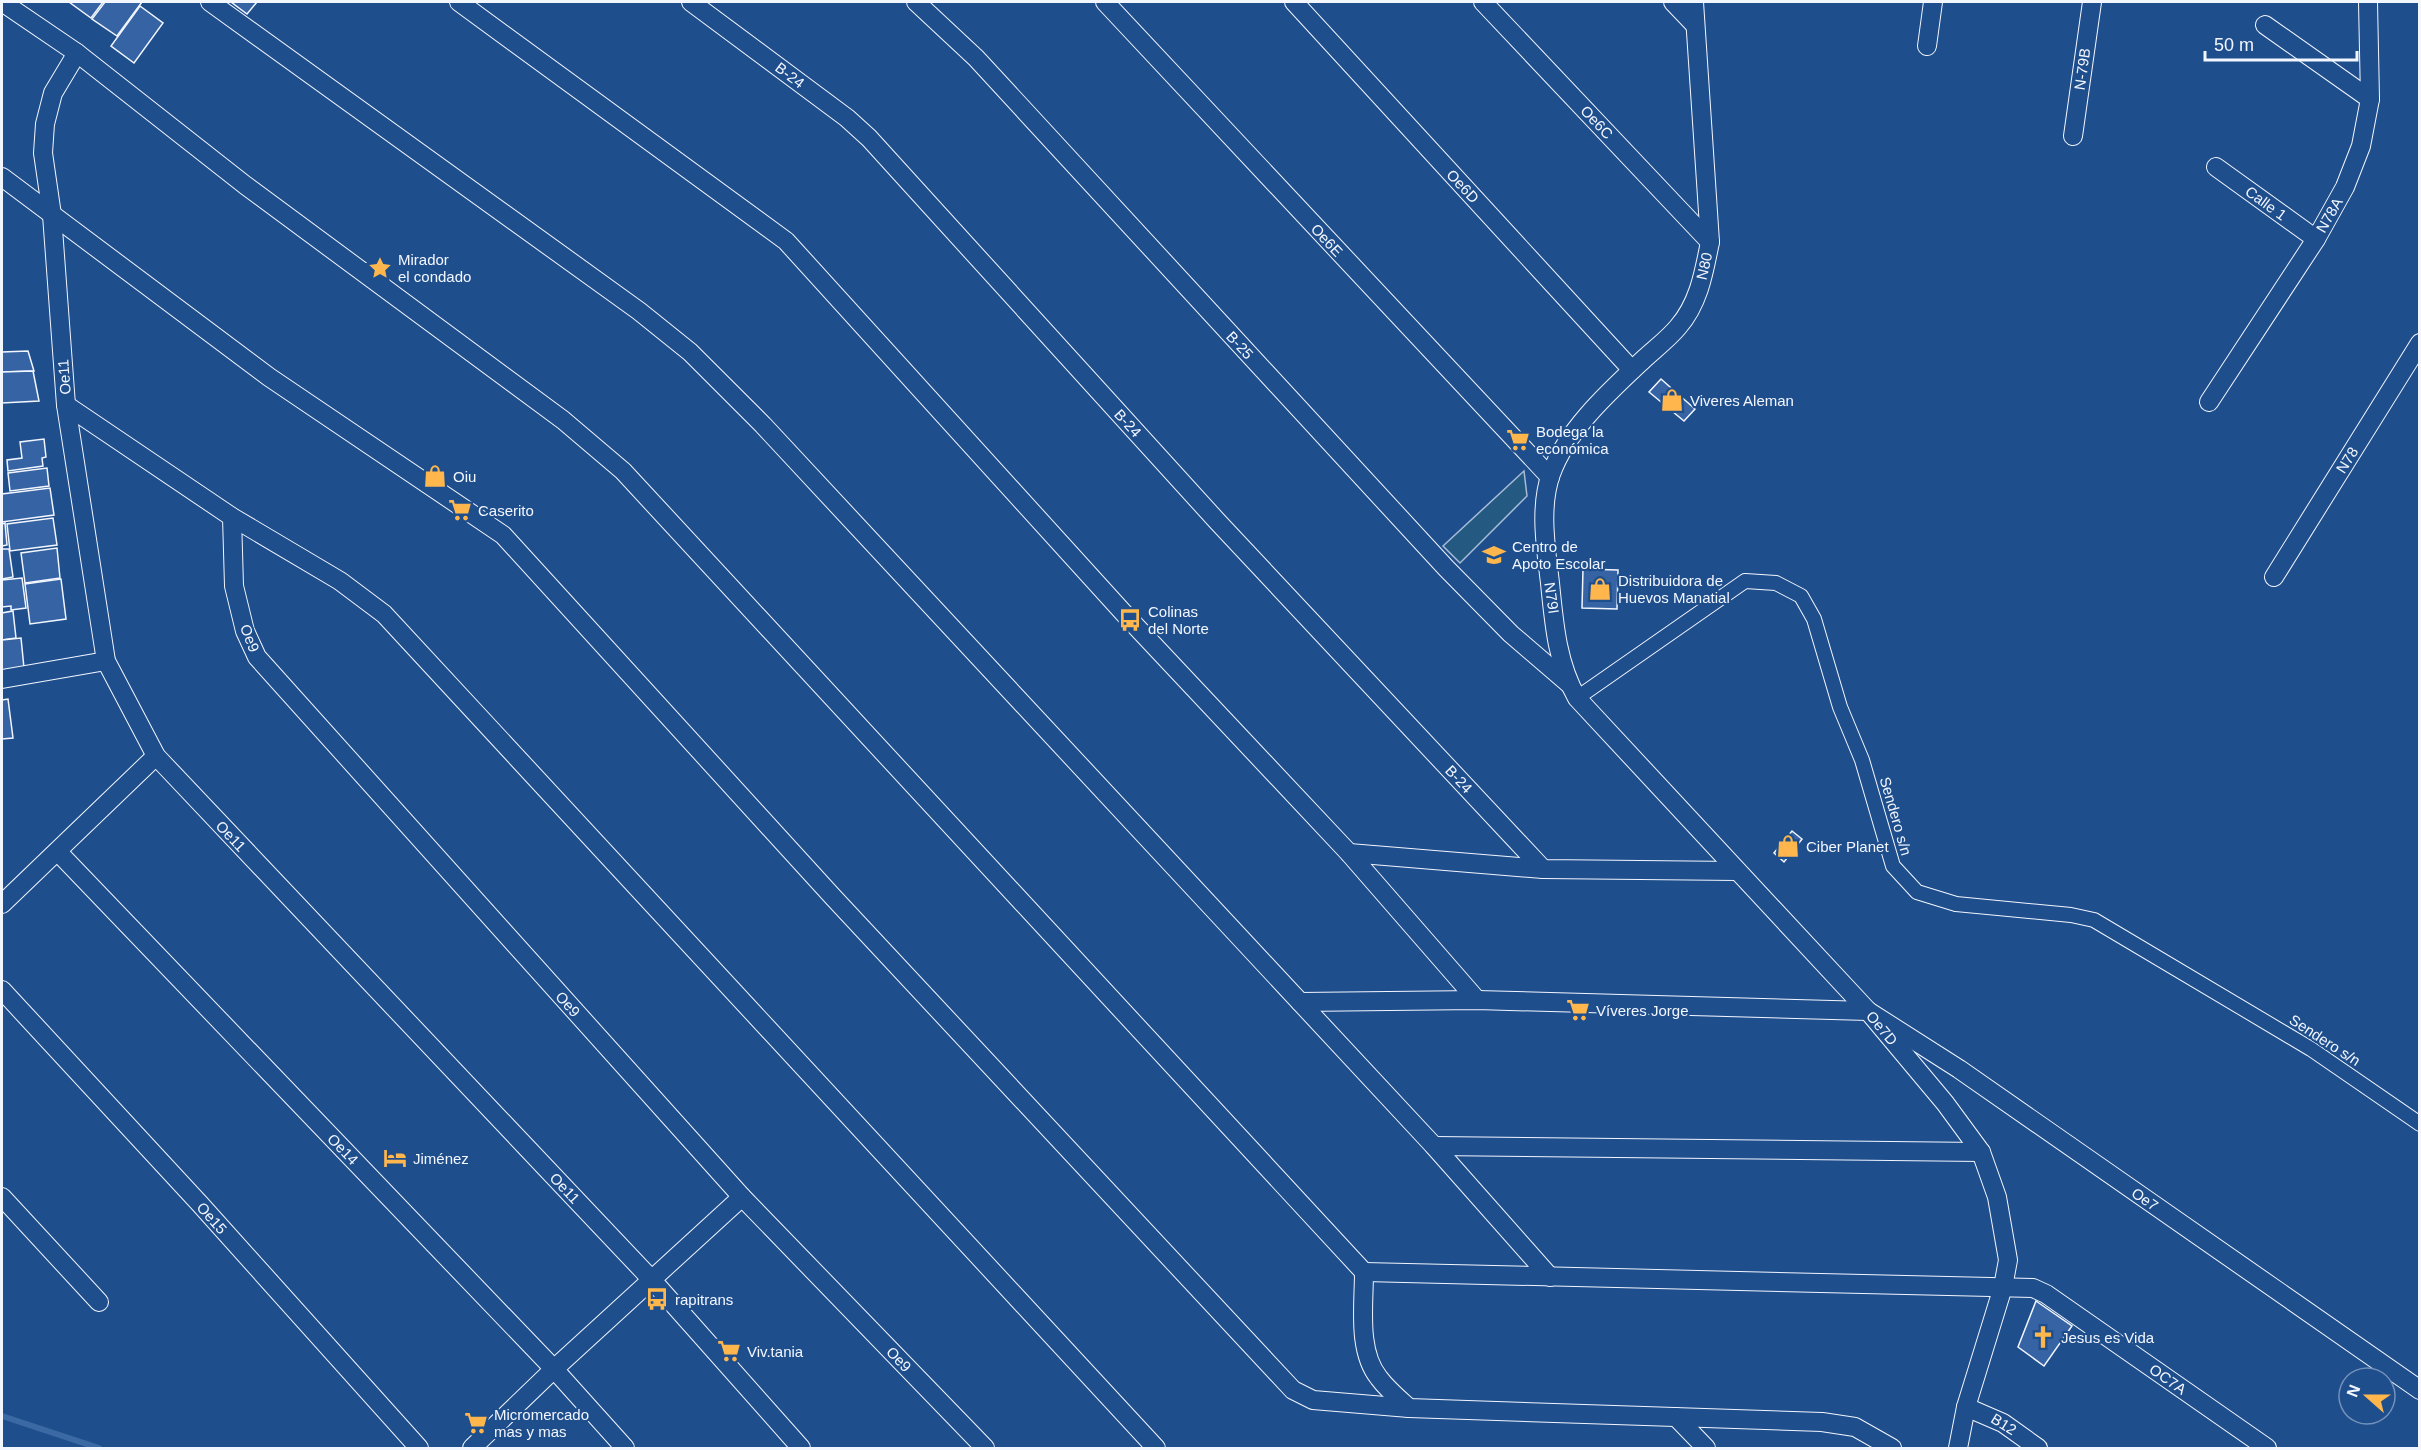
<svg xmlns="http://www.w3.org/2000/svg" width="2421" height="1450" viewBox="0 0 2421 1450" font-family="Arial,sans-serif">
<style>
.green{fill:#245a82;stroke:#a8bbd7;stroke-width:1.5}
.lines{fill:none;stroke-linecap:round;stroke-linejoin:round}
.stream{stroke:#3b69a3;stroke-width:6}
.building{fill:#3563a3;stroke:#f2f6ff;stroke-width:1.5}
.pedestrian-casing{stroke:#f2f6ff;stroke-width:16}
.minor-casing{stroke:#f2f6ff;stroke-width:20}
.pedestrian{stroke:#1f4e8c;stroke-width:14}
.minor{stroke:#1f4e8c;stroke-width:18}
.labels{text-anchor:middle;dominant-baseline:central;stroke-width:4.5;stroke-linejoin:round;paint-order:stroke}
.street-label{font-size:15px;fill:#f2f6ff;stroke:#1f4e8c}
.poi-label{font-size:15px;fill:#f2f6ff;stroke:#1f4e8c;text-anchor:start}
</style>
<rect width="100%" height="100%" fill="#1f4e8c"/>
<path class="green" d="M1524 471 1527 496 1460 563 1443 546Z"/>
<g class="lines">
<path class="stream" d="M2 1416 99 1448"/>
</g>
<g class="building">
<path d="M69 2H103L91 18Z"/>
<path d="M105 2H142L117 36 92 19Z"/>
<path d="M231 2H257L247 14Z"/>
<path d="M140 6 163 23 134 63 111 46Z"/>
<path d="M28 351 34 371 2 372V352Z"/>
<path d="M33 371 39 401 2 403V372Z"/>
<path d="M1661 379 1695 409 1684 421 1649 392Z"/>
<path d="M44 439 46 457 42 458 43 466 8 471 7 460 22 458 20 442Z"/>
<path d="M47 468 49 486 10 491 8 473Z"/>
<path d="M50 488 54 515 2 522V494Z"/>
<path d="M53 518 57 545 10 551 7 524Z"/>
<path d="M5 523 7 545 2 546V524Z"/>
<path d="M57 548 60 578 25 583 21 553Z"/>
<path d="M2 549H9L13 577 2 579Z"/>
<path d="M1583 569 1618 570 1617 609 1582 608Z"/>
<path d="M22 578 26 608 11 610V606L2 607V580Z"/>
<path d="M61 579 66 619 30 624 25 584Z"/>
<path d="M13 611 16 638 2 640V613Z"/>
<path d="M21 638 24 668 2 670V640Z"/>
<path d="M8 699 13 738 2 739V700Z"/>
<path d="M1792 831 1802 839 1784 862 1774 853Z"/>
<path d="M2036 1301 2072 1326 2044 1366 2018 1347Z"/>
</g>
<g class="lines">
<g class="pedestrian-casing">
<path id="pedestrian" d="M1577 698 1745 581 1776 583 1801 596 1814 619 1840 707 1862 760 1893 866 1917 892 1956 904 2071 915 2094 920 2311 1049 2420 1124"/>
</g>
<g class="minor-casing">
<g id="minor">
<path d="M2 2 77 53 245 185 563 420 623 471 1364 1272C1364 1305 1357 1351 1379 1378 1387 1389 1399 1399 1409 1408"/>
<path d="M210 2 639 311 690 352 763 425 1434 1146 1550 1277"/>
<path d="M459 2 786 241 1130 620 1349 853 1477 1000"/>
<path d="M691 2 847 118 869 138 1217 521 1543 869"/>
<path d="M916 2 976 58 1446 568 1511 634 1568 683"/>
<path d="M1105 2 1550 477"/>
<path d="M1294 2 1632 370"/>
<path d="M1483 2 1710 242"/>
<path d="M1673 2 1694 24"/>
<path d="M1694 2 1710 242C1704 272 1699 303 1678 327 1669 338 1656 348 1645 358 1611 390 1567 429 1551 474 1539 507 1546 549 1550 583 1554 623 1557 663 1577 698L1868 1011 1945 1103 1981 1152 1997 1197 2008 1260 2003 1287 1966 1407 1958 1448"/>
<path d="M2265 25 2370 99"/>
<path d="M1927 46 1933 2"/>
<path d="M77 53 53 93 45 124 43 153 52 215 66 405 106 661 156 756 652 1280 801 1448"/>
<path d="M2073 136 2092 2"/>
<path d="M2216 167 2316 239"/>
<path d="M2 177 269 377 503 535 833 897 1293 1390 1313 1400 1409 1408 1822 1422 1855 1427 1892 1448"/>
<path d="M2209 402 2316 239 2345 187 2361 146 2370 99 2368 2"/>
<path d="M66 405 232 517 340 581 384 614 1156 1448"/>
<path d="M232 517 234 586 245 631 257 657 742 1197 985 1448"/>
<path d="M2274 577 2420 343"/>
<path d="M2 679 106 661"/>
<path d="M58 852 554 1369 625 1448"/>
<path d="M1349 853 1543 869 1737 871"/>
<path d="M2 904 156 756"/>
<path d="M2 990 200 1204 419 1448"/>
<path d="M1300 1002 1477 1000 1868 1011 1959 1069 2420 1390"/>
<path d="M1434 1146 1981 1152"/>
<path d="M2 1197 99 1302"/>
<path d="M1364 1272 2033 1288 2046 1294 2267 1448"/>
<path d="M1966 1407 2003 1423 2038 1448"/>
<path d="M1676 1417 1706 1448"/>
<path d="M472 1448 554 1369 742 1197"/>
</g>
</g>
<use href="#pedestrian" class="pedestrian"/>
<use href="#minor" class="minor"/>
</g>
<defs>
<g id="sight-bare" transform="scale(1.8)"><path d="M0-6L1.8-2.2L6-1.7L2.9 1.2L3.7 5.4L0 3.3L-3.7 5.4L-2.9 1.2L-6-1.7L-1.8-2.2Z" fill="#ffb74d" stroke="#1f4e8c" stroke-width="2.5" paint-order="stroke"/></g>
<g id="shop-bare" transform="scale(1.8)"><path d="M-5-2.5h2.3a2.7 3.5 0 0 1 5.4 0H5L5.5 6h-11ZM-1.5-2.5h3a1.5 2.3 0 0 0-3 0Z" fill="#ffb74d" stroke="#1f4e8c" stroke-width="2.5" paint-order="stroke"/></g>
<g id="supermarket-bare" transform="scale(1.8)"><path d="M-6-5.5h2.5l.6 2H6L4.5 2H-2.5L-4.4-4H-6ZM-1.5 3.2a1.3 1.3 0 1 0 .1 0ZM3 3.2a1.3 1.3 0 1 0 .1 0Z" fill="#ffb74d" stroke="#1f4e8c" stroke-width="2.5" paint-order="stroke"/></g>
<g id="school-bare" transform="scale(1.8)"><path d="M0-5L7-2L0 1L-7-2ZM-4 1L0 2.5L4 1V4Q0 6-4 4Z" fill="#ffb74d" stroke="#1f4e8c" stroke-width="2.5" paint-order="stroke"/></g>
<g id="bus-bare" transform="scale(1.8)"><path d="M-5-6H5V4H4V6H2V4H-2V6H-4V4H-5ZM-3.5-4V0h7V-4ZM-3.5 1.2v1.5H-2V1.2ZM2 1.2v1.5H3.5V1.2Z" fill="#ffb74d" stroke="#1f4e8c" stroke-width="2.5" paint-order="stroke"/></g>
<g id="hotel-bare" transform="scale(1.8)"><path d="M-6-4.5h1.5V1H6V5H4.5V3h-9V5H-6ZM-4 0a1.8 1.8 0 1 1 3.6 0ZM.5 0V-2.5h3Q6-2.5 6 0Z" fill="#ffb74d" stroke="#1f4e8c" stroke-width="2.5" paint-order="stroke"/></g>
<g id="church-bare" transform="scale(1.8)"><path d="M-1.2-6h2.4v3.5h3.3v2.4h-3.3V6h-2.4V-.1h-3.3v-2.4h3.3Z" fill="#ffb74d" stroke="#1f4e8c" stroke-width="2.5" paint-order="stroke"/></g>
</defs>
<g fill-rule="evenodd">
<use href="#sight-bare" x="380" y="268"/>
<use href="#shop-bare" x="1672" y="400"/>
<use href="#supermarket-bare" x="1518" y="440"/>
<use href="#shop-bare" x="435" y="476"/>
<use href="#supermarket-bare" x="460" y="510"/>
<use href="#school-bare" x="1494" y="555"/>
<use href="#shop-bare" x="1600" y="589"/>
<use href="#bus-bare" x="1130" y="620"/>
<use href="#shop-bare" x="1788" y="846"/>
<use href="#supermarket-bare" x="1578" y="1010"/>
<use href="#hotel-bare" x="395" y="1158"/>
<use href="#bus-bare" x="657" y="1299"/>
<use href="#church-bare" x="2043" y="1337"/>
<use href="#supermarket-bare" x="729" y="1351"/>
<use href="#supermarket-bare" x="476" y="1423"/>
</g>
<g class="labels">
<g class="street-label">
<text transform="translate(2082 69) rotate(-82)">N-79B</text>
<text transform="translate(790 75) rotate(37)">B-24</text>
<text transform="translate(1597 122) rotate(47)">Oe6C</text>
<text transform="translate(1463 186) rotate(47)">Oe6D</text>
<text transform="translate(2266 203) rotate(36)">Calle 1</text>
<text transform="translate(2329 215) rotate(-60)">N78A</text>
<text transform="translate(1327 240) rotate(47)">Oe6E</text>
<text transform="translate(1704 266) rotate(-77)">N80</text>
<text transform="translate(1240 345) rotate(47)">B-25</text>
<text transform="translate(64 377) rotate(-94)">Oe11</text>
<text transform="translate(1128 423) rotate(48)">B-24</text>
<text transform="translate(2347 460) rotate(-58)">N78</text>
<text transform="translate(1552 598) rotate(82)">N79I</text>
<text transform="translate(250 638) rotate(69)">Oe9</text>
<text transform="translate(1459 779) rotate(47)">B-24</text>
<text transform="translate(1896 816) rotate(74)">Sendero s/n</text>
<text transform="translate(231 836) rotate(47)">Oe11</text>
<text transform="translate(568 1004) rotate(48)">Oe9</text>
<text transform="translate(1882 1028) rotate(50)">Oe7D</text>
<text transform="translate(2325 1040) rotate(33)">Sendero s/n</text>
<text transform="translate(343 1149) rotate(46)">Oe14</text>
<text transform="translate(565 1188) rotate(47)">Oe11</text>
<text transform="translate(2145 1199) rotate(35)">Oe7</text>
<text transform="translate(212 1218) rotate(48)">Oe15</text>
<text transform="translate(899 1359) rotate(46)">Oe9</text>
<text transform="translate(2168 1379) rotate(35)">OC7A</text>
<text transform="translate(2004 1424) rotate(32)">B12</text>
</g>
<g class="poi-label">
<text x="398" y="259">Mirador<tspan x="398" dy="17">el condado</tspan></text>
<text x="1690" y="400">Viveres Aleman</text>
<text x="1536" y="431">Bodega la<tspan x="1536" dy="17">económica</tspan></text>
<text x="453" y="476">Oiu</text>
<text x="478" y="510">Caserito</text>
<text x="1512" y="546">Centro de<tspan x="1512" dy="17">Apoto Escolar</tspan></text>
<text x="1618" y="580">Distribuidora de<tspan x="1618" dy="17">Huevos Manatial</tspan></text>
<text x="1148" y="611">Colinas<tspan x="1148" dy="17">del Norte</tspan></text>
<text x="1806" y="846">Ciber Planet</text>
<text x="1596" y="1010">Víveres Jorge</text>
<text x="413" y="1158">Jiménez</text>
<text x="675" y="1299">rapitrans</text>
<text x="2061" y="1337">Jesus es Vida</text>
<text x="747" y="1351">Viv.tania</text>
<text x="494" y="1414">Micromercado<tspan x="494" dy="17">mas y mas</tspan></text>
</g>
</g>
<rect width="2421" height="1450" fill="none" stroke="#f2f6ff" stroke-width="6"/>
<g transform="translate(2367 1396) rotate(291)"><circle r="28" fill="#1f4e8c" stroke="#7391ba" stroke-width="1.5"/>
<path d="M0-4.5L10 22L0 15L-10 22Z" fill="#ffb74d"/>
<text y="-9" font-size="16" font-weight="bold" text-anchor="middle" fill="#f2f6ff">N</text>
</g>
<path d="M2205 51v9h152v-9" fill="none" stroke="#f2f6ff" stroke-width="3"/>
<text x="2214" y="51" font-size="18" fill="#f2f6ff" stroke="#1f4e8c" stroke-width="4.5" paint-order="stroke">50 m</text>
</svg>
